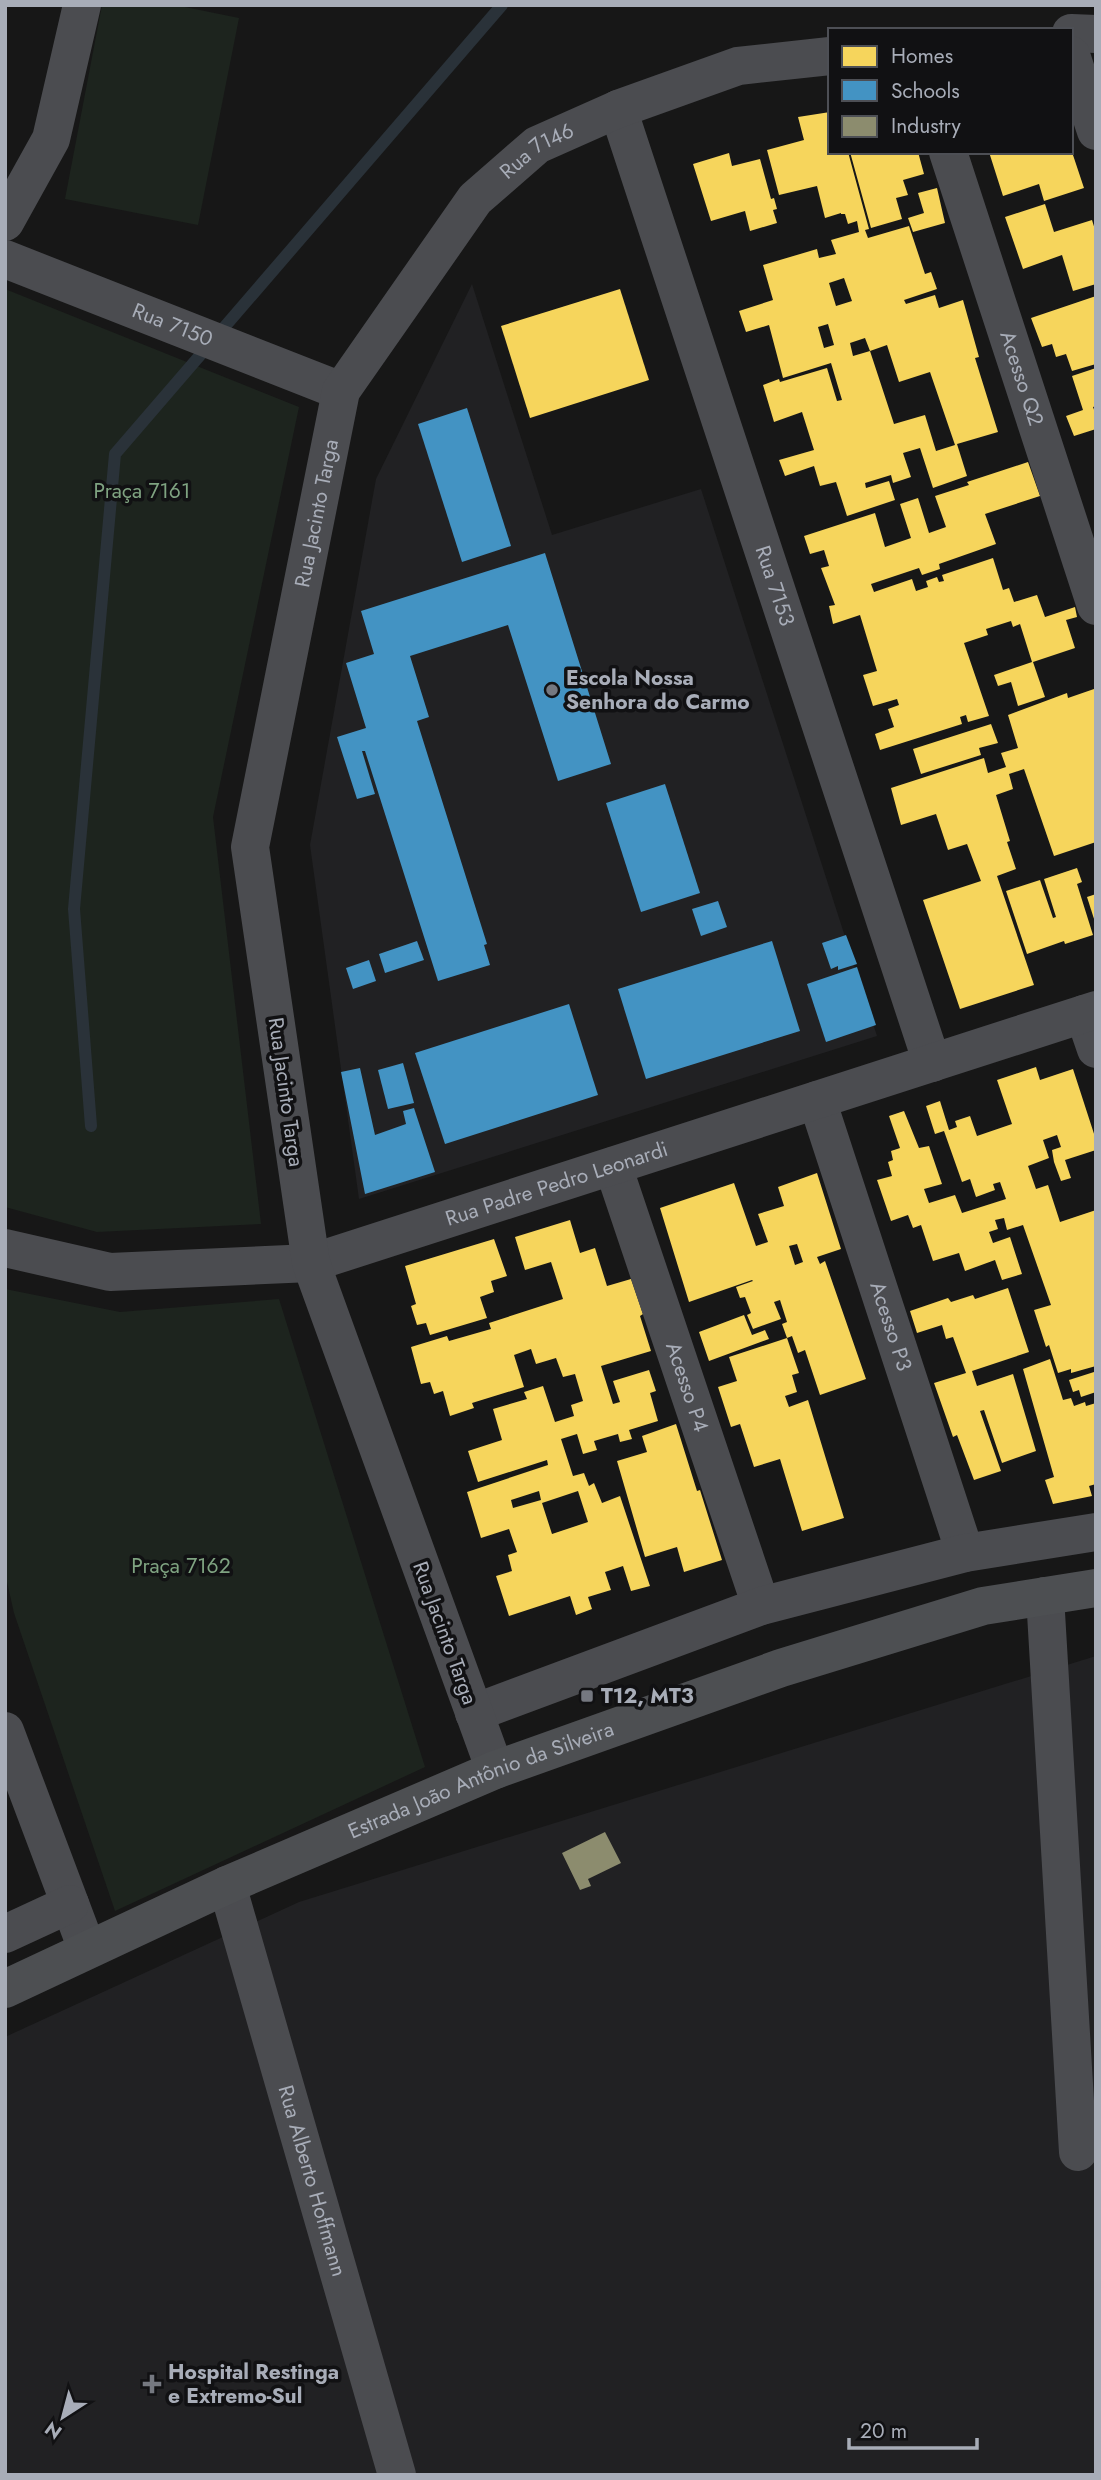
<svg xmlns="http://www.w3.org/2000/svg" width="1101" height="2480" viewBox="0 0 1101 2480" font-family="Jost,sans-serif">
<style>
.built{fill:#212123}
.green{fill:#1d241e}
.homes{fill:#f6d55c;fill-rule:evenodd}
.schools{fill:#4393c3}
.industry{fill:#8c8c6e}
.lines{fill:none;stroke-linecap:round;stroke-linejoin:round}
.stream{stroke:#2a3239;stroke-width:12}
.minor{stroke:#4b4c50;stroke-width:38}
.major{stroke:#4d4f52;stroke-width:38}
.poi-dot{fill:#757880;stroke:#111113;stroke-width:2.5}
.labels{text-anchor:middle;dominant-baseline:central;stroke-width:7;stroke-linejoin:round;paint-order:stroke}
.street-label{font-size:21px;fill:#a8adb8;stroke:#111113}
.park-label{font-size:21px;fill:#7fa381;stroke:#111113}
.poi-label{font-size:21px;font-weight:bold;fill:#a8adb8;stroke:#111113;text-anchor:start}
</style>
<rect width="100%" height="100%" fill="#171717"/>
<g class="built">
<path d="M472 284 552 535 701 489 877 1036 359 1199 310 845 376 479Z"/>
<path d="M1096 1656V2475H5V2037L299 1902Z"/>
</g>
<g class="green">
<path d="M102 5H175L239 18 198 225 65 199Z"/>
<path d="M5 289 299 407 213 817 261 1224 97 1232 5 1207Z"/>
<path d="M5 1289 120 1312 279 1299 425 1767 115 1911 14 1613 5 1573Z"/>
</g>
<g class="homes">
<path d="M830 112V152H848L869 229 865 230 868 238 909 226 925 274 931 272 937 289 904 300 906 304 935 295 939 308 963 300 979 357 975 358 998 432 957 444 967 476 933 488 920 448 903 453 911 477 893 483 891 475 865 483 866 488 889 481 895 500 847 516 836 482 820 486 814 466 785 476 779 460 814 450 802 412 774 422 763 385 779 379 780 382 827 368 837 401 842 400 831 363 783 378 769 325 746 332 739 311 773 300 763 265 817 249 819 258 836 254 831 240 859 232 857 221 848 224 845 214H841V213L825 218 817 186 779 195 767 150 804 140 798 117ZM844 278 852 301 836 306 829 283ZM828 324 834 345 824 348 818 327ZM865 338 870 351 887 345 899 382 930 372 955 445 936 451 925 415 894 424 870 351 853 356 850 343Z"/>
<path d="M850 152H918L924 174 903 180 908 195 896 198 902 219 871 228Z"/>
<path d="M989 152H1072L1084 188 1044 201 1039 184 1003 196Z"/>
<path d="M729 153 732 166 760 159 771 199 774 198 777 209 773 210 777 223 750 231 745 211 711 221 693 164Z"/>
<path d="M937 188 945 223 913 232 908 218 924 213 918 193Z"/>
<path d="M1045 204 1054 232 1092 220 1096 233V284L1073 291 1062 255 1023 269 1005 217Z"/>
<path d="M620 289 649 380 530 418 501 326Z"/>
<path d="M1096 296V364L1072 371 1066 354 1056 357 1052 344 1042 347 1031 318Z"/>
<path d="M1096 368V406L1093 407 1096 415V429L1074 436 1066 416 1083 410 1072 376Z"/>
<path d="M1028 462 1040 496 985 514 996 544 939 564 940 569 922 575 919 568 871 584 874 592 912 579 916 591 928 587 926 581 937 577 939 582 944 581 942 575 993 558 1003 590 1009 588 1014 602 1037 595 1045 617 1075 607 1077 617 1066 620 1075 648 1033 662 1045 697 1018 706 1011 682 998 686 994 675 1032 662 1020 624 1013 627 1011 621 986 629 988 635 964 643 989 716 968 722 966 715 960 717 962 724 880 750 875 734 894 727 888 709 899 705 897 699 873 706 863 675 877 671 860 615 833 624 829 606 835 605 821 568 829 566 824 550 810 554 804 536 875 513 885 547 911 538 900 504 918 498 929 533 946 527 935 496 969 485 967 482Z"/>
<path d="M1094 689 1096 842 1054 856 1024 769 1009 774 1013 789 996 795 1010 841 1007 842 1016 869 997 876 1034 985 960 1009 923 900 981 881 967 844 948 850 936 814 901 825 891 788 984 758 988 773 1006 767 1001 753 1018 748 1008 715 1067 693 1068 698Z"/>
<path d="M991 724 998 743 979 748 981 755 921 774 913 749Z"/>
<path d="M1077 868 1082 882 1077 884 1093 935 1065 944 1064 941 1027 954 1006 891 1040 880 1053 918 1056 917 1044 879Z"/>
<path d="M1096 894V922H1095L1087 897Z"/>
<path d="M1036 1067 1040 1080 1073 1069 1096 1140V1150L1065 1160 1071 1178 1061 1181 1054 1162 1052 1150 1061 1147 1057 1135 1043 1140 1049 1158 1028 1166 1036 1189 1048 1185 1060 1222 1096 1210V1366L1071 1373V1369L1058 1373 1049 1345 1046 1347 1034 1310 1051 1305 1023 1225 1007 1230 1004 1218 995 1220 998 1229 989 1232 993 1243 1010 1237 1022 1274 1002 1280 995 1260 965 1271 959 1253 933 1261 921 1225 913 1228 908 1215 891 1221 877 1180 892 1176 888 1162 893 1160 891 1151 900 1148 889 1116 904 1111 919 1148 929 1146 942 1184 924 1189 929 1203 955 1195 962 1213 1006 1199 1000 1182 993 1184 995 1190 976 1197 970 1179 962 1182 944 1131 935 1134 926 1106 940 1101 949 1130 957 1127 955 1121 970 1116 977 1136 1012 1124 997 1080Z"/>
<path d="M817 1173 841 1249 817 1257 820 1264 825 1261 866 1379 820 1395 805 1350 798 1353 792 1336 787 1338 782 1324 787 1322 780 1300 774 1302 781 1319 753 1329 747 1315 751 1313 745 1297 740 1298 736 1287 753 1281 752 1280 689 1302 660 1208 734 1183 756 1246 768 1242 758 1214 784 1206 778 1187ZM797 1244 803 1262 795 1265 789 1246Z"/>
<path d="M570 1220 580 1253 595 1248 607 1286 631 1279 643 1314 640 1316 651 1351 601 1366 613 1404 620 1402 613 1381 649 1370 656 1391 650 1393 658 1421 629 1430 632 1439 620 1442 618 1434 594 1441 597 1450 583 1454 577 1434 561 1439 573 1476 584 1473 589 1486 594 1483 602 1503 620 1496 650 1586 631 1591 623 1566 605 1572 611 1590 588 1597 592 1609 576 1615 570 1596 509 1616 496 1576 512 1571 508 1555 517 1552 509 1529 481 1538 467 1492 548 1465 547 1460 478 1482 468 1451 502 1440 493 1409 527 1399 524 1392 543 1386 555 1422 574 1416 571 1405 583 1401 575 1374 563 1377 556 1358 536 1364 531 1349 514 1355 524 1387 472 1403 474 1408 450 1416 443 1391 434 1394 430 1382 421 1384 411 1347 447 1336 449 1341 491 1329 489 1323 563 1299 551 1262 525 1270 515 1237ZM539 1491 541 1500 513 1508 511 1500ZM578 1491 588 1522 552 1534 542 1503Z"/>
<path d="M494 1239 507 1276 491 1281 494 1292 480 1297 487 1318 430 1335 426 1323 417 1325 411 1306 416 1304 405 1266Z"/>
<path d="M1008 1288 1029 1352 972 1371 977 1386 1013 1374 1036 1451 1002 1463 984 1410 980 1411 1001 1471 974 1480 957 1435 953 1437 934 1383 966 1373 953 1337 946 1339 942 1325 917 1333 910 1311 948 1298 951 1302 973 1295 975 1299Z"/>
<path d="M744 1315 752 1335 765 1330 769 1339 709 1361 699 1332Z"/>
<path d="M787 1338 799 1373 792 1375 797 1392 785 1396 789 1407 808 1400 844 1518 802 1531 780 1459 754 1467 740 1424 731 1427 718 1387 737 1381 729 1357Z"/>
<path d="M1050 1359 1063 1400 1071 1398 1074 1406 1085 1402 1086 1406 1096 1403V1484L1089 1486 1092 1496 1053 1504 1045 1480 1054 1477 1023 1369Z"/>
<path d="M1094 1372 1096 1392 1081 1397 1079 1390 1073 1392 1069 1380Z"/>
<path d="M676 1424 697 1491 700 1490 722 1560 684 1572 677 1547 645 1557 617 1461 647 1452 642 1436Z"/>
</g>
<g class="schools">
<path d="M467 408 511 546 462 562 418 424Z"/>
<path d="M545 553 611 764 558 781 508 625 410 656 429 717 417 721 487 944 484 945 490 965 438 981 365 751H362L375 794 357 799 337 737 366 728 346 663 374 654 361 611Z"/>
<path d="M665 784 700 893 641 912 606 803Z"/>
<path d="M718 901 727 927 701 936 692 909Z"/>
<path d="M846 935 857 964 838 970V966L831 969 822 943Z"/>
<path d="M417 941 424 960 385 973 379 954Z"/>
<path d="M772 941 800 1031 646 1079 618 989Z"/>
<path d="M369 960 376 981 353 989 346 968Z"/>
<path d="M857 967 876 1025 826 1042 807 984Z"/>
<path d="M569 1004 598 1095 445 1144 415 1053Z"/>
<path d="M403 1063 414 1103 388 1109 378 1070Z"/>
<path d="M360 1068 375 1135 406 1124 403 1111 414 1108 435 1172 365 1194 341 1072Z"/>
</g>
<path class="industry" d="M605 1832 621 1863 588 1879 591 1886 580 1890 562 1853Z"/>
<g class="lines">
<path class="stream" d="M91 1126 74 909 115 454 502 5"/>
<g class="minor">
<path d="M1071 33 1096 34"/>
<path d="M1071 55 1096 131"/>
<path id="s1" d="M618 109 932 1063"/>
<path id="s2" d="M948 152 1096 606"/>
<path d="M5 222 51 139 82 5"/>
<path id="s3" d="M5 259 341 391"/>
<path d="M1084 1014 1096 1049"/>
<path id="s4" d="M817 1100 965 1553"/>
<path id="s5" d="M613 1166 761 1606"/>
<path id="s6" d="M5 1248 110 1272 311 1263 1096 1010"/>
<path d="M1045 1596 1078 2152"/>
<path d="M474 1713 761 1606 965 1553 1096 1532"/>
<path d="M5 1731 87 1949"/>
<path id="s7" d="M495 1770 311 1263 250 847 341 391 475 199 537 145 618 109 738 66 830 56"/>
<path id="s8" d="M227 1885 397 2475"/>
<path d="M5 1934 70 1904"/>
</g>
<path class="major" id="s9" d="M5 1989 227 1885 495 1770 781 1668 983 1606 1096 1588"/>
</g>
<g class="poi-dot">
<circle cx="552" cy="690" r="7"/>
<rect x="580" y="1689" width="14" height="14" rx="3.5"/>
<path d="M148.5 2373.5h7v7h7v7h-7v7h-7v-7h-7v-7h7z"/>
</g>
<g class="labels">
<g class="street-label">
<text stroke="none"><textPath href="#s7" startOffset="1738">Rua 7146</textPath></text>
<text stroke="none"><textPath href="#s3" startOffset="180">Rua 7150</textPath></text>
<text stroke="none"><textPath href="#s2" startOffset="238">Acesso Q2</textPath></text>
<text stroke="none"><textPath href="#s7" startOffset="1300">Rua Jacinto Targa</textPath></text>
<text stroke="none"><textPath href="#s1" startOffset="502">Rua 7153</textPath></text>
<text transform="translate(286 1092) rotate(82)">Rua Jacinto Targa</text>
<text stroke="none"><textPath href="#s6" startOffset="567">Rua Padre Pedro Leonardi</textPath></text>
<text stroke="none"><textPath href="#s4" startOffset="238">Acesso P3</textPath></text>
<text stroke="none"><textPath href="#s5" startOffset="233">Acesso P4</textPath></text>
<text transform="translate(445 1633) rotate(70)">Rua Jacinto Targa</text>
<text stroke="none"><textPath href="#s9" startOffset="520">Estrada João Antônio da Silveira</textPath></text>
<text stroke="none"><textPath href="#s8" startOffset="308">Rua Alberto Hoffmann</textPath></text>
</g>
<g class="park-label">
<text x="142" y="491">Praça 7161</text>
<text x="181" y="1566">Praça 7162</text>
</g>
<g class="poi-label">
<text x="566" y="678">Escola Nossa<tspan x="566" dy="24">Senhora do Carmo</tspan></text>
<text x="601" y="1696">T12, MT3</text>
<text x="168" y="2372">Hospital Restinga<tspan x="168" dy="24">e Extremo-Sul</tspan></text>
</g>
</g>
<rect width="1101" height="2480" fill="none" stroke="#a8adb8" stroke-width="14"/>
<rect x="828" y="28" width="245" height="126" fill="#111113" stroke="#4d4f55" stroke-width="2"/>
<rect x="842" y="46" width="35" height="21" fill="#f6d55c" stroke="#4d4f55" stroke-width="2"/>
<text x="891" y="63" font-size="21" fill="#a8adb8">Homes</text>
<rect x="842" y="80" width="35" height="21" fill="#4393c3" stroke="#4d4f55" stroke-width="2"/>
<text x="891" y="98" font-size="21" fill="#a8adb8">Schools</text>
<rect x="842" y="116" width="35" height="21" fill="#8c8c6e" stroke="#4d4f55" stroke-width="2"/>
<text x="891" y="133" font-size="21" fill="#a8adb8">Industry</text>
<g transform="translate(63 2417) rotate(216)" stroke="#111113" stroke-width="5" paint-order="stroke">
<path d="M0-5L12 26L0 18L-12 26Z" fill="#a8adb8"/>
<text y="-10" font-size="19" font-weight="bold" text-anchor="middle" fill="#a8adb8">N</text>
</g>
<path d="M849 2438v10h128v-10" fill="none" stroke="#a8adb8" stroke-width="3.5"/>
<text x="860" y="2438" font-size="21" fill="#a8adb8" stroke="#111113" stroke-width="5" paint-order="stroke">20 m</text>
</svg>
